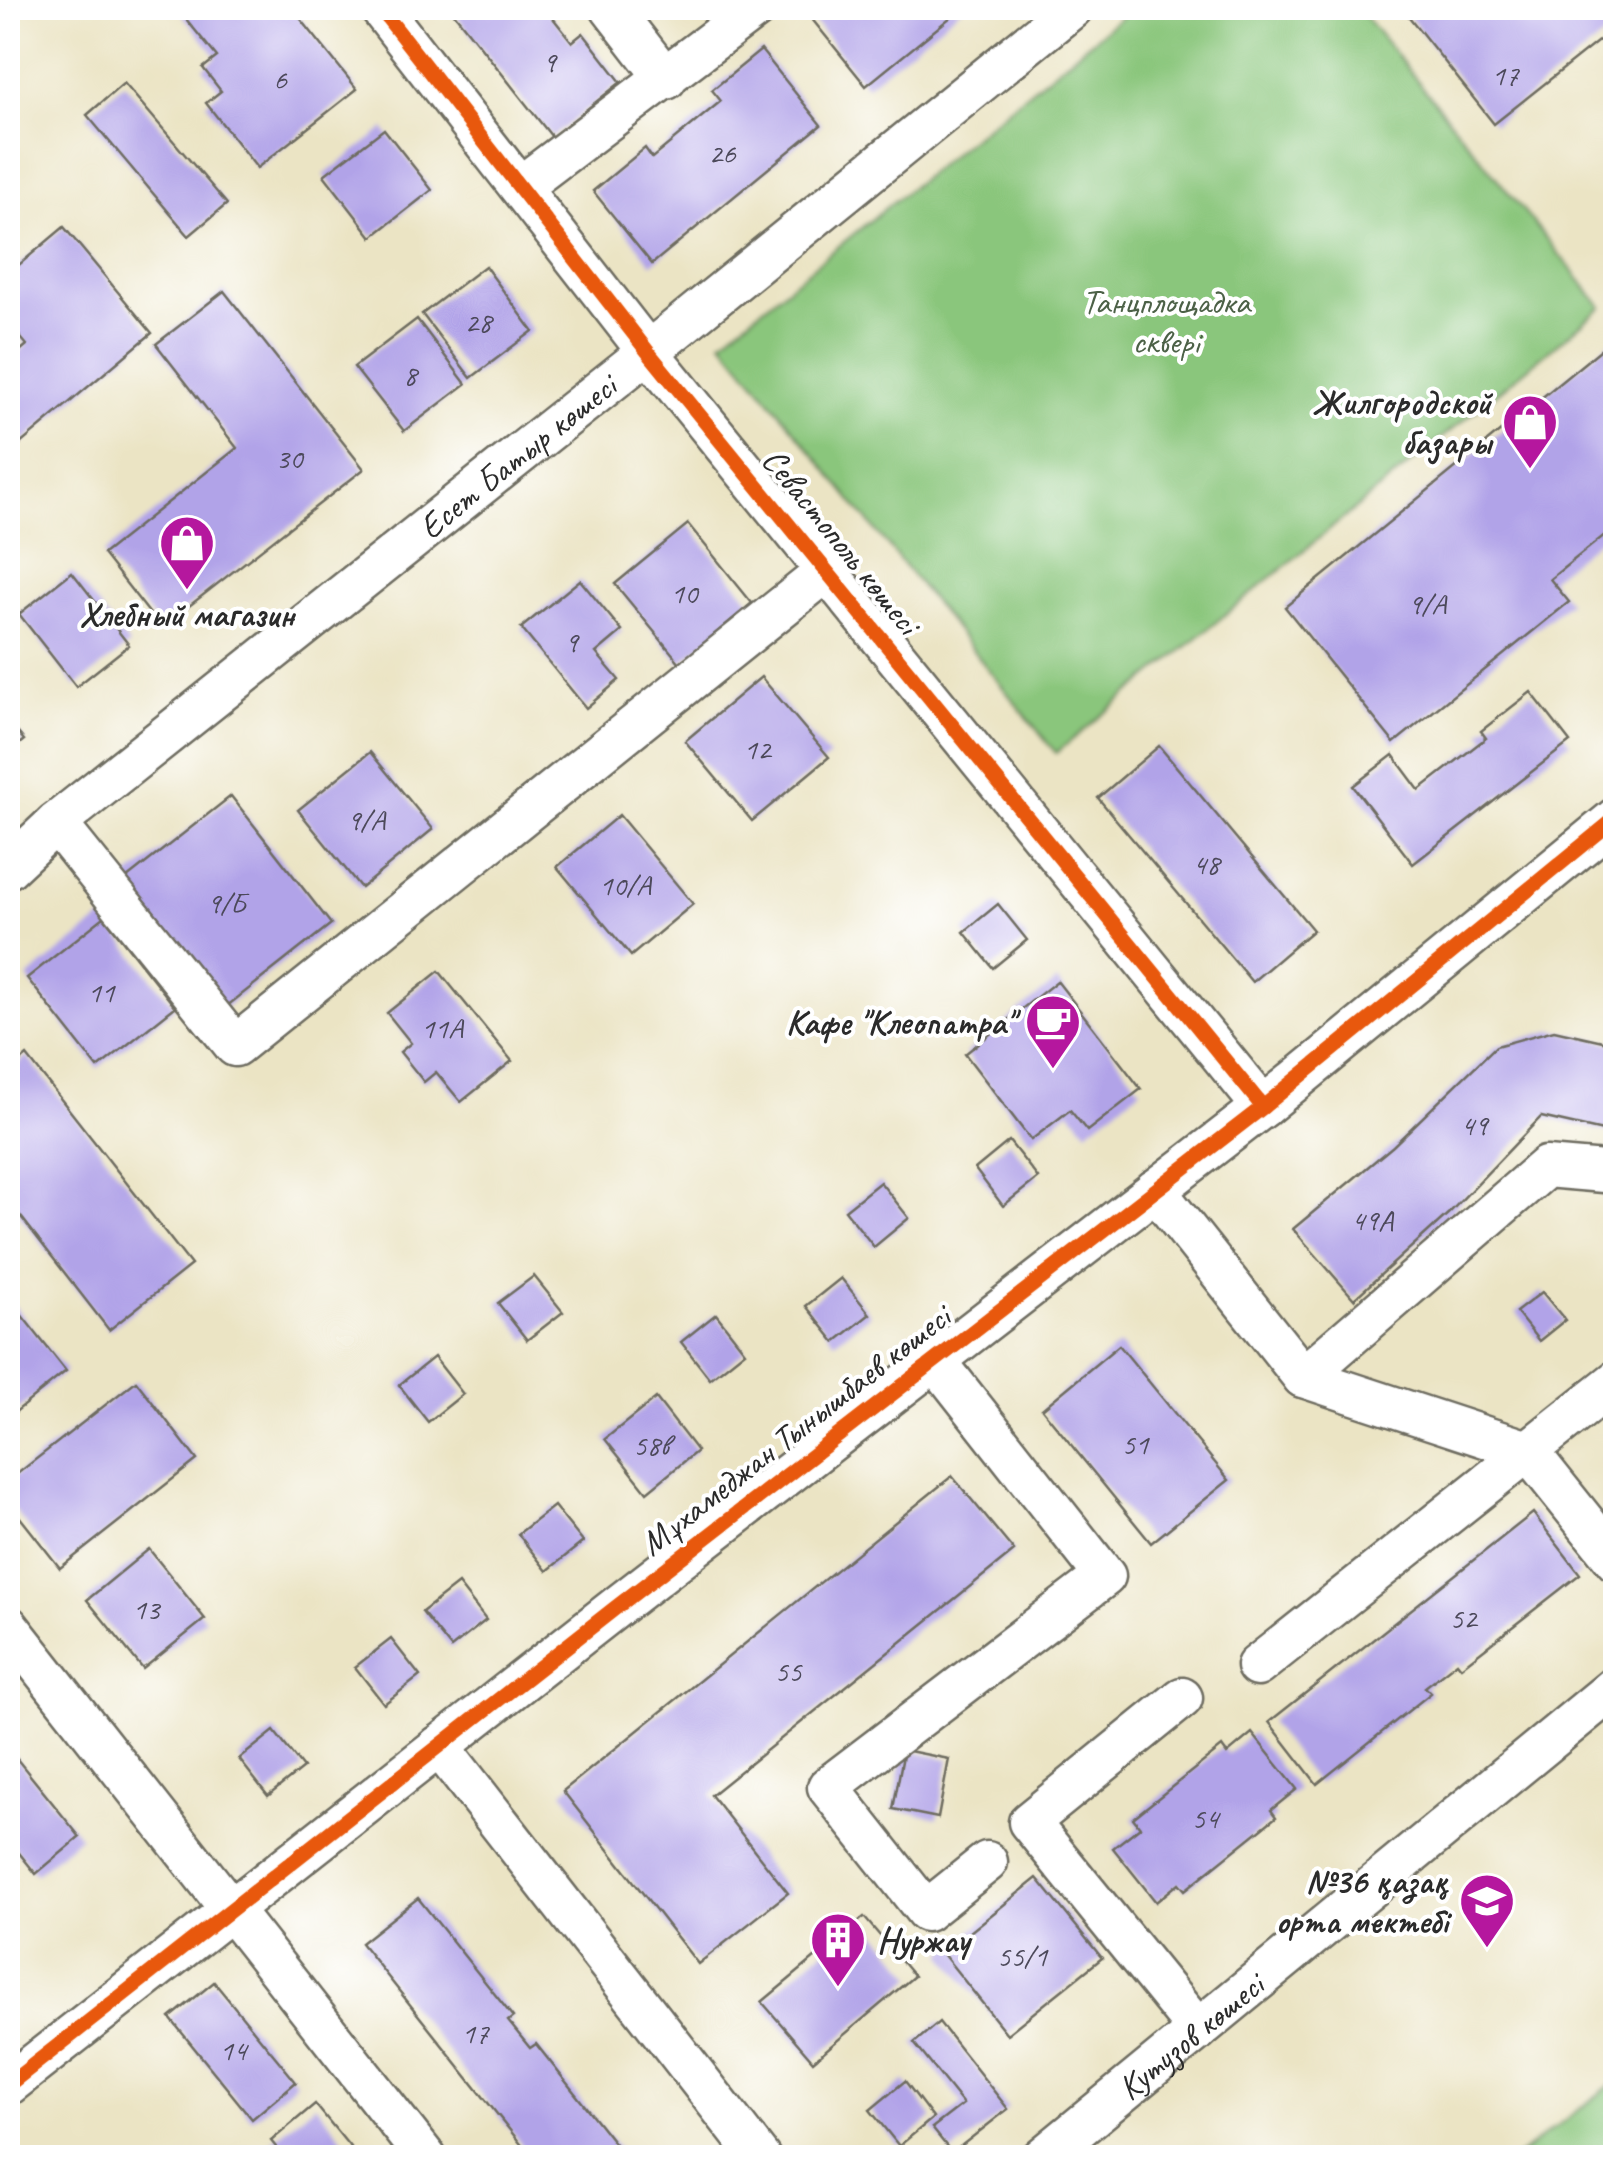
<svg xmlns="http://www.w3.org/2000/svg" width="1623" height="2165" viewBox="0 0 1623 2165" font-family="Caveat,sans-serif">
<style>
.green{fill:#8ac67b;stroke:#5a7853;stroke-width:2.5}
.building{fill:#b1a3e8}
.lines{fill:none;stroke-linecap:round;stroke-linejoin:round}
.minor-casing{stroke:#6e6c61;stroke-width:45}
.minor{stroke:#fff;stroke-width:40}
.cycleway-casing{stroke:#fff;stroke-width:21}
.cycleway{stroke:#e8590c;stroke-width:15}
.labels{text-anchor:middle;dominant-baseline:central;stroke-width:8;stroke-linejoin:round;paint-order:stroke}
.number-label{font-size:30px;fill:#4c495a}
.park-label{font-size:35px;fill:#4c6147;stroke:#fff}
.poi-label{font-size:35px;font-weight:bold;fill:#2b2b2b;stroke:#fff;text-anchor:end}
.street-label{font-size:35px;fill:#2b2b2b;stroke:#fff}
</style>
<rect width="100%" height="100%" fill="#fff"/>
<filter id="ink" filterUnits="userSpaceOnUse"><feTurbulence type="fractalNoise" baseFrequency=".01" numOctaves="2"/><feDisplacementMap in="SourceGraphic" scale="20" xChannelSelector="R" yChannelSelector="G"/><feConvolveMatrix kernelMatrix="1 2 1 2 8 2 1 2 1" color-interpolation-filters="sRGB"/></filter>
<filter id="wash" filterUnits="userSpaceOnUse"><feTurbulence type="fractalNoise" baseFrequency=".0048" numOctaves="4" result="noise"/><feDisplacementMap in="SourceGraphic" scale="40" xChannelSelector="R" yChannelSelector="G"/><feGaussianBlur stdDeviation="2.25" result="paint"/><feColorMatrix in="noise" values="0 0 0 0 0 0 0 0 0 0 0 0 0 0 0 0 0 1.4 0 .05"/><feComposite in="paint" operator="in"/></filter>
<g filter="url(#wash)">
<rect width="100%" height="100%" fill="#ebe4c4"/>
<g class="green">
<path d="M1132 8H1358L1602 307 1056 753 722 341Z"/>
<path d="M1615 2082V2157H1516Z"/>
</g>
<g id="blocks">
<g class="building">
<path d="M177 8H292L357 89 257 168 206 103 221 91 203 68 217 57Z"/>
<path d="M450 8H545L572 42 583 33 621 82 552 137Z"/>
<path d="M814 8H962L866 86 807 13Z"/>
<path d="M1402 8H1616V27L1494 124Z"/>
<path d="M761 50 821 125 652 264 593 191 645 148 652 158 721 101 712 90Z"/>
<path d="M124 83 227 204 189 236 87 115Z"/>
<path d="M384 129 432 190 372 237 324 175Z"/>
<path d="M64 227 152 333 19 445 8 430V361L27 345 11 326 8 329V274Z"/>
<path d="M485 266 533 331 471 378 422 314Z"/>
<path d="M224 291 364 469 161 628 103 554 237 448 156 344Z"/>
<path d="M417 319 466 384 404 431 354 367Z"/>
<path d="M1616 337V526L1550 579 1569 602 1394 743 1285 607Z"/>
<path d="M688 524 752 603 680 663 615 584Z"/>
<path d="M72 572 129 645 76 687 19 614Z"/>
<path d="M580 580 622 631 596 653 619 680 586 708 521 628Z"/>
<path d="M761 677 829 757 752 821 685 741Z"/>
<path d="M1531 692 1570 742 1413 864 1353 786 1393 755 1419 790 1486 738 1481 731Z"/>
<path d="M8 721 24 740 8 753Z"/>
<path d="M1159 746 1313 930 1252 982 1098 798Z"/>
<path d="M370 752 433 829 361 888 298 810Z"/>
<path d="M231 796 331 924 222 1010 122 882Z"/>
<path d="M619 815 693 904 631 956 557 867Z"/>
<path d="M998 904 1027 940 993 968 964 932Z"/>
<path d="M104 917 175 1007 98 1068 27 978Z"/>
<path d="M439 971 512 1061 461 1102 436 1072 424 1082 400 1052 411 1043 387 1013Z"/>
<path d="M1057 981 1141 1089 1087 1131 1070 1110 1031 1140 965 1054Z"/>
<path d="M1554 1030 1616 1044V1134L1541 1117 1450 1212 1354 1299 1293 1229 1393 1146 1496 1046Z"/>
<path d="M27 1056 191 1265 109 1330 8 1200V1072Z"/>
<path d="M1009 1141 1038 1178 1003 1206 975 1169Z"/>
<path d="M880 1182 909 1218 874 1247 845 1210Z"/>
<path d="M534 1276 563 1312 527 1340 498 1303Z"/>
<path d="M841 1278 870 1314 835 1342 806 1306Z"/>
<path d="M1542 1292 1565 1320 1539 1341 1516 1312Z"/>
<path d="M8 1298 66 1371 8 1418Z"/>
<path d="M716 1314 745 1351 710 1379 681 1342Z"/>
<path d="M1119 1345 1229 1480 1151 1543 1042 1409Z"/>
<path d="M434 1357 463 1394 428 1422 399 1385Z"/>
<path d="M136 1381 197 1460 60 1568 8 1502V1481Z"/>
<path d="M656 1398 697 1451 647 1492 605 1439Z"/>
<path d="M1616 1448V1476L1602 1459Z"/>
<path d="M952 1476 1014 1551 711 1795 788 1893 698 1964 563 1791Z"/>
<path d="M554 1506 583 1542 547 1571 518 1534Z"/>
<path d="M1533 1513 1580 1574 1461 1667 1457 1662 1425 1687 1431 1693 1317 1784 1269 1722Z"/>
<path d="M149 1549 205 1619 143 1669 87 1600Z"/>
<path d="M458 1584 486 1620 451 1648 422 1612Z"/>
<path d="M391 1639 420 1676 384 1704 355 1667Z"/>
<path d="M274 1731 303 1768 268 1796 239 1759Z"/>
<path d="M1252 1733 1297 1789 1271 1810 1276 1817 1185 1890 1179 1883 1156 1902 1113 1848 1140 1827 1133 1818 1222 1747 1227 1754Z"/>
<path d="M8 1748 80 1837 36 1874 8 1839Z"/>
<path d="M904 1750 949 1759 938 1818 893 1809Z"/>
<path d="M1037 1878 1102 1958 1007 2034 943 1954Z"/>
<path d="M418 1898 513 2017 508 2021 530 2048 536 2044 623 2154 619 2158H532L361 1943Z"/>
<path d="M864 1917 914 1976 813 2061 762 2002Z"/>
<path d="M214 1982 296 2082 252 2119 170 2018Z"/>
<path d="M939 2022 1008 2109 952 2153 932 2128 963 2104 914 2043Z"/>
<path d="M905 2081 933 2118 899 2146 870 2110Z"/>
<path d="M315 2104 359 2158H285L271 2141Z"/>
</g>
</g>
</g>
<g filter="url(#ink)">
<use href="#blocks" fill-opacity="0" stroke="#6e6c61" stroke-width="2.5"/>
<g class="lines">
<g class="minor-casing">
<g id="minor">
<path d="M380 8 648 352 1263 1107"/>
<path d="M611 8 666 79"/>
<path d="M520 187 756 8"/>
<path d="M56 823 235 1046 827 571"/>
<path id="s1" d="M8 868 56 823 648 352 1072 8"/>
<path d="M1155 1190 1303 1377 1546 1167 1616 1173"/>
<path d="M935 1360 1105 1576 828 1787 926 1911 987 1862"/>
<path d="M1303 1377 1528 1451 1616 1561"/>
<path d="M8 1626 426 2158"/>
<path d="M1257 1666 1616 1381"/>
<path d="M1182 1698 1029 1822 1198 2030"/>
<path d="M439 1746 760 2158"/>
<path d="M8 2085 614 1609 1263 1107 1616 818"/>
<path id="s2" d="M1042 2158 1616 1686"/>
</g>
</g>
<use href="#minor" class="minor"/>
<g class="cycleway-casing">
<g id="cycleway">
<path d="M380 8 648 352 1263 1107"/>
<path d="M8 2085 614 1609 1263 1107 1616 818"/>
</g>
</g>
<use href="#cycleway" class="cycleway"/>
</g>
</g>
<defs>
<g id="shop-pin" transform="scale(2.875)"><path d="M0 17L-7.5 6A9.5 9.5 0 1 1 7.5 6Z" fill="#b5179e" stroke="#fff"/><path d="M-5-2.5h2.3a2.7 3.5 0 0 1 5.4 0H5L5.5 6h-11ZM-1.5-2.5h3a1.5 2.3 0 0 0-3 0Z" fill="#fff"/></g>
<g id="cafe-pin" transform="scale(2.875)"><path d="M0 17L-7.5 6A9.5 9.5 0 1 1 7.5 6Z" fill="#b5179e" stroke="#fff"/><path d="M-5.5-4.5H6V0H3Q3 3.5 0 3.5H-2.5Q-5.5 3.5-5.5 0ZM3-3.2v2h1.7v-2ZM-6 4.5H4V6H-6Z" fill="#fff"/></g>
<g id="school-pin" transform="scale(2.875)"><path d="M0 17L-7.5 6A9.5 9.5 0 1 1 7.5 6Z" fill="#b5179e" stroke="#fff"/><path d="M0-5L7-2L0 1L-7-2ZM-4 1L0 2.5L4 1V4Q0 6-4 4Z" fill="#fff"/></g>
<g id="building-pin" transform="scale(2.875)"><path d="M0 17L-7.5 6A9.5 9.5 0 1 1 7.5 6Z" fill="#b5179e" stroke="#fff"/><path d="M-4-6H4V6H1V3H-1V6H-4ZM-2.5-4.3h1.7v1.8h-1.7ZM.8-4.3h1.7v1.8H.8ZM-2.5-1h1.7V.8h-1.7ZM.8-1h1.7V.8H.8Z" fill="#fff"/></g>
</defs>
<g fill-rule="evenodd">
<use href="#shop-pin" x="1530" y="422"/>
<use href="#shop-pin" x="187" y="543"/>
<use href="#cafe-pin" x="1053" y="1022"/>
<use href="#school-pin" x="1487" y="1901"/>
<use href="#building-pin" x="838" y="1940"/>
</g>
<g class="labels">
<g class="number-label">
<text x="549" y="62">9</text>
<text x="1505" y="75">17</text>
<text x="280" y="79">6</text>
<text x="722" y="153">26</text>
<text x="478" y="322">28</text>
<text x="410" y="375">8</text>
<text x="289" y="458">30</text>
<text x="684" y="593">10</text>
<text x="1427" y="604">9/А</text>
<text x="571" y="642">9</text>
<text x="757" y="749">12</text>
<text x="366" y="820">9/А</text>
<text x="1206" y="864">48</text>
<text x="625" y="885">10/А</text>
<text x="226" y="903">9/Б</text>
<text x="101" y="992">11</text>
<text x="442" y="1028">11А</text>
<text x="1474" y="1125">49</text>
<text x="1372" y="1220">49A</text>
<text x="1135" y="1444">51</text>
<text x="651" y="1445">58в</text>
<text x="146" y="1609">13</text>
<text x="1463" y="1618">52</text>
<text x="788" y="1671">55</text>
<text x="1205" y="1818">54</text>
<text x="1022" y="1956">55/1</text>
<text x="475" y="2033">17</text>
<text x="233" y="2050">14</text>
</g>
<g class="park-label">
<text x="1166" y="301">Танцплощадка<tspan x="1166" dy="40">сквері</tspan></text>
</g>
<g class="poi-label">
<text x="1491" y="402">Жилгородской<tspan x="1491" dy="40">базары</tspan></text>
<text x="187" y="614" text-anchor="middle">Хлебный магазин</text>
<text x="1014" y="1022">Кафе "Клеопатра"</text>
<text x="1448" y="1881">№36 қазақ<tspan x="1448" dy="40">орта мектебі</tspan></text>
<text x="877" y="1940" text-anchor="start">Нуржау</text>
</g>
<g class="street-label">
<text stroke="none"><textPath href="#s1" startOffset="655">Есет Батыр көшесі</textPath></text>
<text transform="translate(841 541) rotate(51)">Севастополь көшесі</text>
<text transform="translate(795 1430) rotate(-38)">Мұхамеджан Тынышбаев көшесі</text>
<text stroke="none"><textPath href="#s2" startOffset="192">Кутузов көшесі</textPath></text>
</g>
</g>
<rect width="1623" height="2165" fill="none" stroke="#fff" stroke-width="40"/>
</svg>
